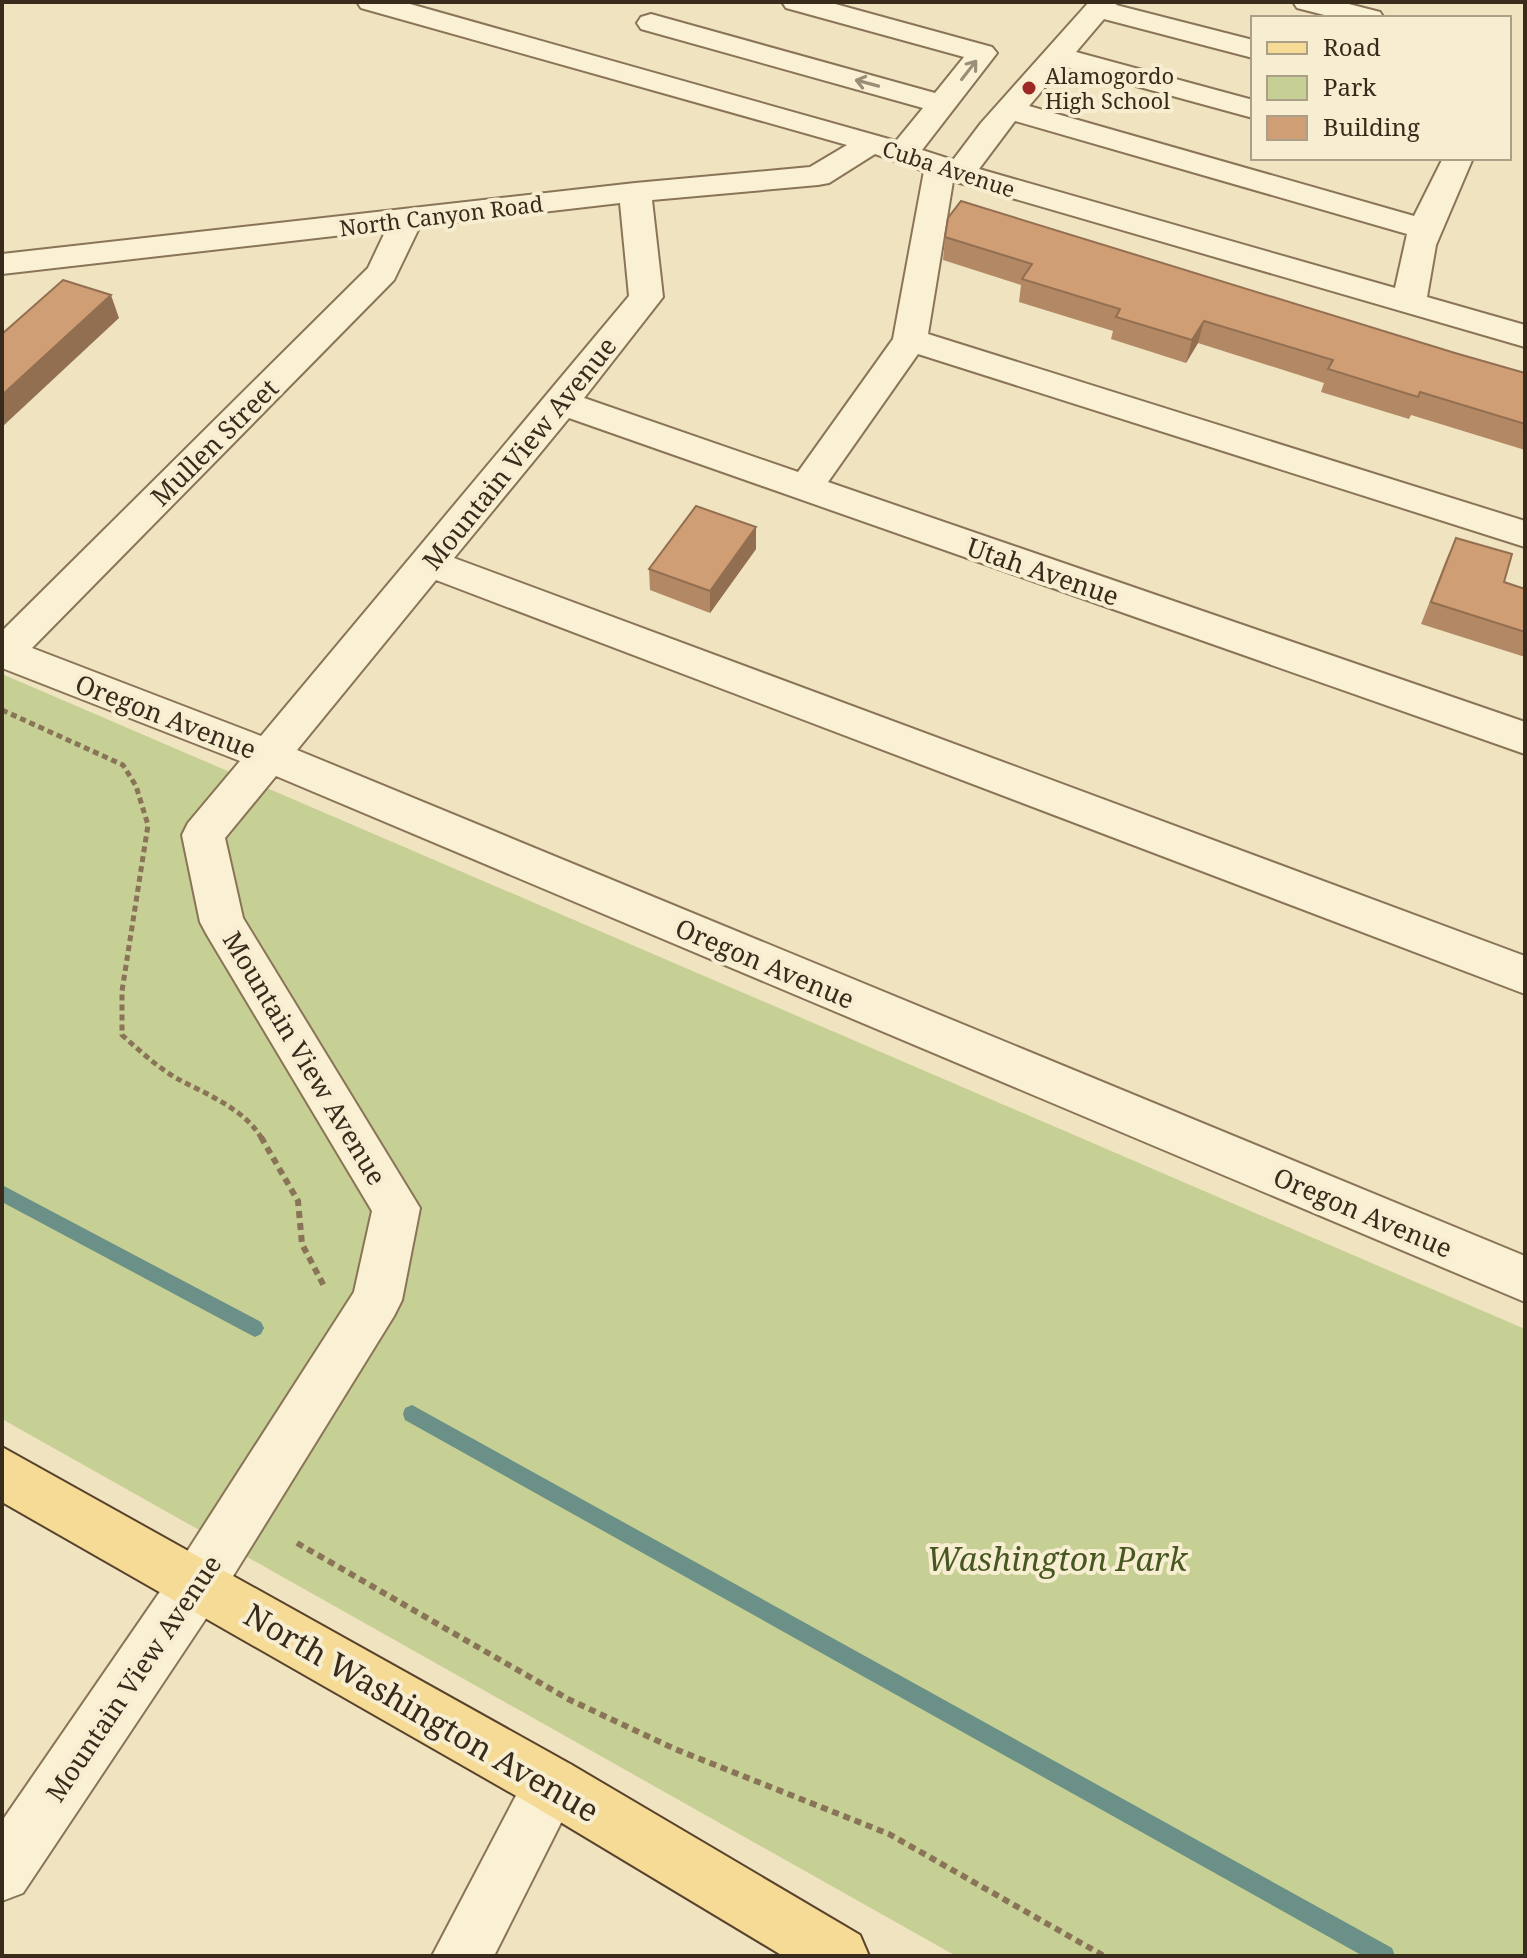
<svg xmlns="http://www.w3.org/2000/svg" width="1527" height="1958" viewBox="0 0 1527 1958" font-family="'Noto Serif',serif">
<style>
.green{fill:#c6cf94}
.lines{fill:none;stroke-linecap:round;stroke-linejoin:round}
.stream{fill:#6a9088;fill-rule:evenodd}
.minor-casing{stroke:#8a7457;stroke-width:4}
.major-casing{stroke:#58422c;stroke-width:4}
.path-far1{stroke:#8a7457;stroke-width:5;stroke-dasharray:6 4;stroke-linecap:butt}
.path{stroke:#8a7457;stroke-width:6;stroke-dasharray:7 5;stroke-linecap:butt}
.minor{fill:#faf0d4;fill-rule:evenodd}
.major{fill:#f5db96;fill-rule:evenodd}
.wall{fill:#b38864}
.shaded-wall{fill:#926f51}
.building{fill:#d09e74;stroke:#926f51;stroke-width:2}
.oneway{stroke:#9a8e78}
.poi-dot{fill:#9c2824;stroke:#f7edd0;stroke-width:3}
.labels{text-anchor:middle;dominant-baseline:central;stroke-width:8;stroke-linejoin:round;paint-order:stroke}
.far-poi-label{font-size:22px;fill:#392b1c;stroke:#f7edd0;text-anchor:start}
.far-street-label{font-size:22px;fill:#392b1c;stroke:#f7edd0}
.street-label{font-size:26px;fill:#392b1c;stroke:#f7edd0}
.near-park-label{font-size:32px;font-style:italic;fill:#475722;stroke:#f7edd0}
.near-street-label{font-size:32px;fill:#392b1c;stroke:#f7edd0}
</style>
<rect width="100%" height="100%" fill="#f0e3c0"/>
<path class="green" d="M2 674 1525 1329V1956H956L2 1419Z"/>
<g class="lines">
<g class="stream">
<path d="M2 1185 261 1322 264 1328 261 1334 255 1337 249 1334 2 1202Z"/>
<path d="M412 1405 1392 1948 1395 1956H1363L405 1420 403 1414 405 1408Z"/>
</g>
<g class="minor-casing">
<g id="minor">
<path d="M357 2H403L896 141 923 108 641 29 637 23 641 17 651 14 935 93 964 57 786 8 782 2H828L992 47 997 53 922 150 953 160 981 123 1089 2H1118L1116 5 1253 40V58L1104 19 1076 52 1253 100V118L1063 66 1029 106 1414 216 1443 158H1473L1436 245 1427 297 1525 325V347L953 181 928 334 1525 521V547L918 354 828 482 1525 722V754L569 418 454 558 1525 956V994L436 580 297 750 1525 1256V1302L276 776 225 838 243 918 420 1208 402 1300 394 1316 217 1602 23 1893 2 1901V1821L179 1564 354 1292 372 1211 207 935 200 922 182 835 188 823 240 761 2 668V631L368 268 386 230 2 274V254L635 183 810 167 847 145 361 8ZM1015 121 1407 234 1395 288 979 169ZM875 154 924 171 893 339 798 472 584 398 663 297 652 200 818 185 829 183ZM620 203 629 296 261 736 32 648 394 280 420 226Z"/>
<path d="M1293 2H1341L1380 12 1384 18H1336L1297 8Z"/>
<path d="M552 1757 572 1765 580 1785 494 1956H432L532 1765Z"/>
</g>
</g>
<g class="major-casing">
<path id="major" d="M2 1447 572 1765 860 1935 869 1956H783L532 1805 2 1502Z"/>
</g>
<path class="path-far1" d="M2 710 123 765 136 786 148 825 122 991V1035C139 1050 156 1066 176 1078 206 1094 245 1109 262 1139"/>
<g class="path">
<path d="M261 1137 298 1201 302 1244 325 1288"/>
<path d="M297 1543 568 1699 675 1749 889 1834 1104 1956"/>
</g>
<use href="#minor" class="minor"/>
<use href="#major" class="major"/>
</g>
<g class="wall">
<path d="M945 237 1455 353 1525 373V450L1411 415 1409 419 1321 392 1324 383 1198 343 1186 363 1111 339 1113 331 1019 302 1021 285 943 260Z"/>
<path d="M1456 538 1504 582 1525 589V657L1421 624 1446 560Z"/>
<path d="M756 549 710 613 650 590 649 569Z"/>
</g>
<g class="shaded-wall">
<path d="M111 295 119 318 2 427V395Z"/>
<path d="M1204 321 1198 343 1186 363 1192 340Z"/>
<path d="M756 527V549L710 613V591Z"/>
</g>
<g class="building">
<path d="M961 201 1455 353 1525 373V424L1420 392 1418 397 1328 369 1333 360 1204 321 1192 340 1116 317 1120 309 1022 279 1032 264 945 237 948 218Z"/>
<path d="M63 280 111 295 2 395V334Z"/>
<path d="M696 506 756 527 710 591 649 569Z"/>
<path d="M1456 538 1512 554 1504 582 1525 589V632L1431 602Z"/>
</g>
<defs><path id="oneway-shaft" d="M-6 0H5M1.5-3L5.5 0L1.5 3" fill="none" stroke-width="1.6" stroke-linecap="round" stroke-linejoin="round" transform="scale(2)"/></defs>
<g class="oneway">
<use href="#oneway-shaft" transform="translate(969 70) rotate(-52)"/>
<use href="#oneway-shaft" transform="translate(867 83) rotate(-165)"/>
</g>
<circle class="poi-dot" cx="1029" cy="88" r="8"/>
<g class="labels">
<g class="far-poi-label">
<text x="1045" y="75">Alamogordo<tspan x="1045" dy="25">High School</tspan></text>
</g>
<g class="far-street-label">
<text transform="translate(949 168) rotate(18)">Cuba Avenue</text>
<text transform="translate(441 215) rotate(-7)">North Canyon Road</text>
</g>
<g class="street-label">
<text transform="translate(214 442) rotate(-45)">Mullen Street</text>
<text transform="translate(519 453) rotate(-51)">Mountain View Avenue</text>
<text transform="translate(1043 571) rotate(19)">Utah Avenue</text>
<text transform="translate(166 716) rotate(21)">Oregon Avenue</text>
<text transform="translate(765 963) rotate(23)">Oregon Avenue</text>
<text transform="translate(305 1058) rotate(59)">Mountain View Avenue</text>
<text transform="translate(1363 1212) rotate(23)">Oregon Avenue</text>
<text transform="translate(133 1678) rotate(-56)">Mountain View Avenue</text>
</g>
<g class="near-park-label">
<text x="1057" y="1558">Washington Park</text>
</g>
<g class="near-street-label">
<text transform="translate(422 1712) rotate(30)">North Washington Avenue</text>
</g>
</g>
<rect width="1527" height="1958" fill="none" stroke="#392b1c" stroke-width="8"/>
<rect x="1251" y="16" width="260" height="144" fill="#f7edd0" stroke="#ab9f88" stroke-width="2"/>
<rect x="1267" y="42" width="40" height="12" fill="#f5db96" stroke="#ab9f88" stroke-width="2"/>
<text x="1323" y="56" font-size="24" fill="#392b1c">Road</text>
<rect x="1267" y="76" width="40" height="24" fill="#c6cf94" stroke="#ab9f88" stroke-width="2"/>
<text x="1323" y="96" font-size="24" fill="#392b1c">Park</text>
<rect x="1267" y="116" width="40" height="24" fill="#d09e74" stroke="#ab9f88" stroke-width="2"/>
<text x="1323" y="136" font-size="24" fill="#392b1c">Building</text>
</svg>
